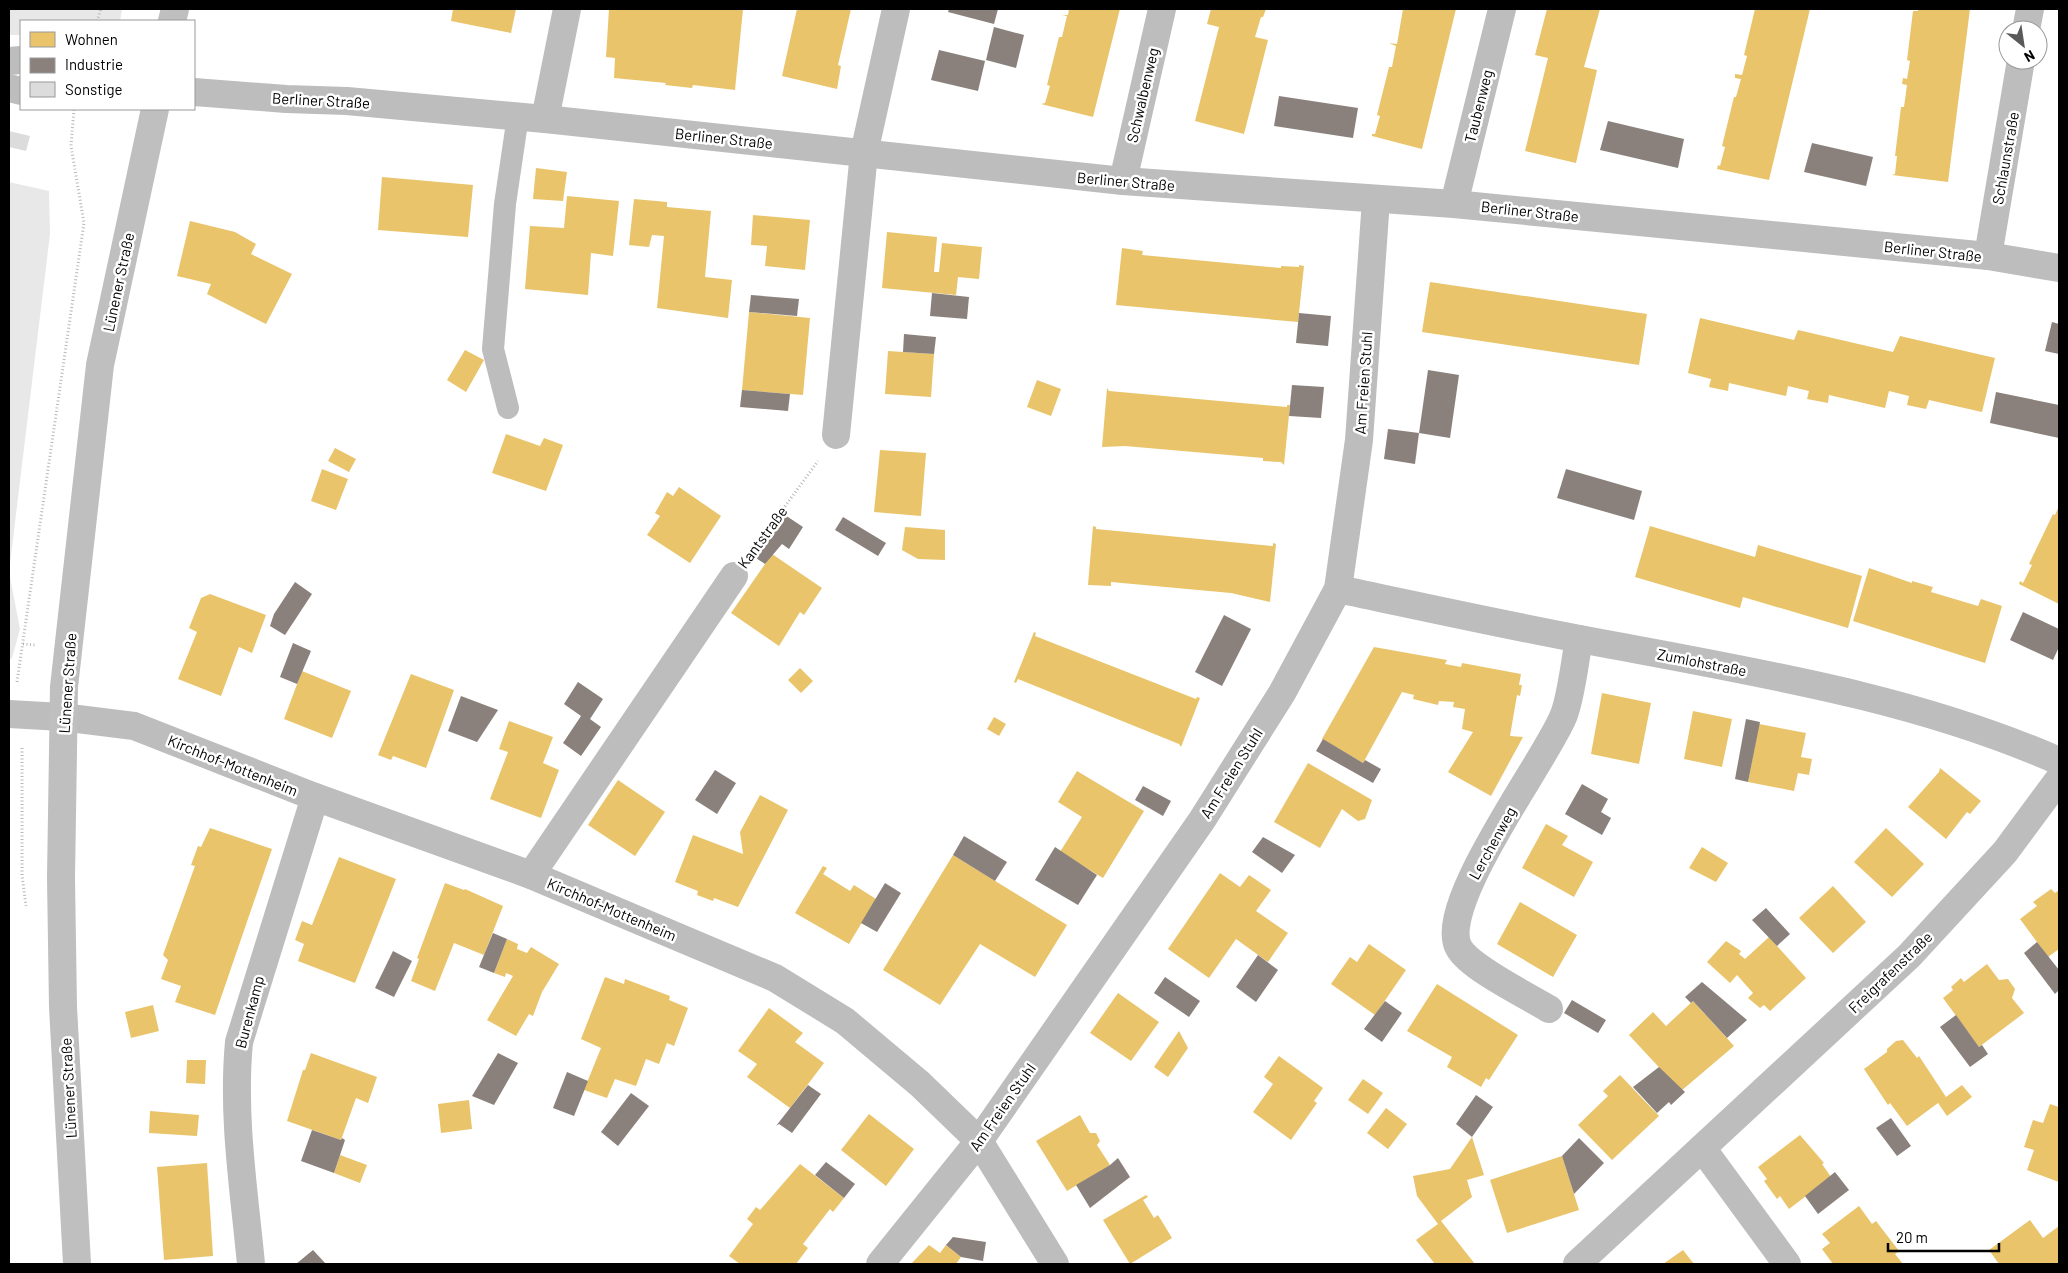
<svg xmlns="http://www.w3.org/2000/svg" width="2068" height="1273" viewBox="0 0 2068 1273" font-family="Barlow,sans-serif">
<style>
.green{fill:#e8e8e8}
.homes{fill:#e9c46a}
.industry{fill:#8a817c}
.building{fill:#dcdcdc}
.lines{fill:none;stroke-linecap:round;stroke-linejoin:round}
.path{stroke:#b8b8b8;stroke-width:3;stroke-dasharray:1 2.5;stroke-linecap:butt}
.service{stroke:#bdbdbd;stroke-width:22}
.minor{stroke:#bdbdbd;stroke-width:28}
.tertiary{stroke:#bdbdbd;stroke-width:28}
.secondary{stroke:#bfbfbf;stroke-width:28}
.labels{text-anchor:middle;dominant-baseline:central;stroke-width:5;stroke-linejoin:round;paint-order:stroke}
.street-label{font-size:15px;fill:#000;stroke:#fff}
</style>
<rect width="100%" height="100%" fill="#fff"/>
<g class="green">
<path d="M9 9H122L120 21H21V35H9Z"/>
<path d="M9 182 49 191 50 234 9 572 20 629 12 658 9 660Z"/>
</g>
<g class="homes">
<path d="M453 9H516L511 33 451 21Z"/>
<path d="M609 9H743L735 90 693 85 692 88 665 85 666 83 614 78 615 58 606 57Z"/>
<path d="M797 9H851L838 65 841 66 837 89 782 76Z"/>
<path d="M1069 9H1120L1093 117 1041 104 1045 103 1050 86 1047 85 1059 37H1062L1067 16 1062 15H1068Z"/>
<path d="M1211 9H1266L1263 17H1261L1255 37 1268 40 1244 134 1195 121 1219 27 1207 24Z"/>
<path d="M1403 9H1456L1422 149 1372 136V134H1375L1380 116 1377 115 1389 67H1392L1396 46 1389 43 1397 44Z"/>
<path d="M1547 9H1600L1584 67 1597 70 1576 163 1525 151 1548 58 1535 55Z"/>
<path d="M1755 9H1810L1769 180 1717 169 1718 165 1720 166 1725 147 1722 146 1734 97H1736L1741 79 1735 78V74L1742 75 1747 56 1744 55Z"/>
<path d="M1918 9H1970L1948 182 1892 175 1895 174 1897 156H1895L1901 107H1904L1907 85 1902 84 1903 78 1907 79 1910 61 1907 60 1913 11H1918Z"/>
<path d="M536 168 567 172 563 201 533 199Z"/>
<path d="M382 177 473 185 468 237 378 230Z"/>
<path d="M567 196 619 201 613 256 591 253 588 295 525 289 530 226 564 228Z"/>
<path d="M634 199 667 202V207L711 211 705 277 732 280 728 318 657 308 664 236 652 235 649 247 629 245Z"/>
<path d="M753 215 810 220 805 270 765 266 767 246 751 245Z"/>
<path d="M190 221 235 232 256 244 251 254 292 274 266 324 207 294 211 284 177 276Z"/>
<path d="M887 232 937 237 934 272H939L942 243 982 247 979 279 958 277 956 295 882 288Z"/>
<path d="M1122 248 1143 251 1142 255 1281 268V266L1299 267V265L1304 266 1298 322 1116 305Z"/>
<path d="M1430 282 1647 314 1639 365 1422 332Z"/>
<path d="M749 312 810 318 803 395 742 390Z"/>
<path d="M1700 318 1794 340 1798 330 1893 352 1900 336 1995 358 1982 412 1929 400 1926 409 1907 405 1909 396 1889 391 1885 408 1829 395 1828 403 1807 399 1809 391 1788 386 1786 396 1729 383 1728 391 1709 387 1711 379 1688 373Z"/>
<path d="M465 350 484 360 466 392 447 380Z"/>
<path d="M888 351 934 354 931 397 885 394Z"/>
<path d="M1037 380 1061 389 1051 416 1027 407Z"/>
<path d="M1107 388 1109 391 1287 407V405H1290L1284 465 1281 462 1263 461V458L1125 446 1102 447Z"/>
<path d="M506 434 540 446 544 438 563 445 546 491 492 473Z"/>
<path d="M335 448 356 459 349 472 328 461Z"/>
<path d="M880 450 926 453 921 516 874 512Z"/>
<path d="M322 469 348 479 336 510 311 501Z"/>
<path d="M679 487 721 516 690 563 647 535 660 516 655 513 667 492 673 496Z"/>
<path d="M2059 506V604L2019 584 2020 581 2023 583 2032 565 2029 564 2053 514 2055 515Z"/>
<path d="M1093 526 1096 527V529L1273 546V543L1276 544 1270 602 1231 593 1111 582V586L1088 585Z"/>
<path d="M1650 526 1755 557 1758 545 1862 576 1848 628 1743 597 1740 608 1635 577Z"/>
<path d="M905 527 945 530V560L918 559 902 550Z"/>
<path d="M772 554 822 588 804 615 800 612 779 646 731 613Z"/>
<path d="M1869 568 1912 583V581L1933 587 1931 592 1978 606 1981 599 2002 606 1985 663 1853 621Z"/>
<path d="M210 594 266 615 252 653 239 647 221 696 178 679 197 632 189 628 201 598Z"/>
<path d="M1034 632 1036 633 1035 636 1196 699 1197 697 1200 698 1181 747 1179 744 1018 679 1016 683 1014 682Z"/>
<path d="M1374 647 1447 660 1445 664 1461 667 1462 663 1521 674 1519 685H1522L1520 696 1517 695 1510 736 1523 737 1491 796 1448 772 1473 732 1462 729 1465 709 1453 707 1454 702 1439 701 1438 705 1413 699 1414 695 1402 692 1363 763 1322 739Z"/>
<path d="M800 668 813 681 801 693 788 680Z"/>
<path d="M302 671 351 691 332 738 284 719Z"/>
<path d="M411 674 454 690 426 768 393 756 391 760 378 755Z"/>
<path d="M1602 693 1651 703 1639 764 1591 754Z"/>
<path d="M1693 711 1732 719 1722 767 1684 759Z"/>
<path d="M994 717 1006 724 999 736 987 729Z"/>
<path d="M509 721 553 737 543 763 559 770 541 818 490 799 508 752 499 749Z"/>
<path d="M1759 724 1806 733 1801 757 1812 759 1809 775 1798 773 1794 791 1748 782Z"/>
<path d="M1308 763 1372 800 1365 819 1358 821 1342 809 1320 848 1274 822Z"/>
<path d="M1940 768 1981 801 1970 814 1967 812 1946 839 1908 807 1939 772Z"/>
<path d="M1077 771 1144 811 1103 878 1060 852 1082 817 1058 802Z"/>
<path d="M618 780 665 812 635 856 588 825Z"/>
<path d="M760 795 788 810 738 907 714 898 713 901 697 895 698 891 675 882 693 835 743 854 740 832Z"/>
<path d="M1546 824 1568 836 1562 845 1593 862 1574 897 1522 868Z"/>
<path d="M210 828 272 849 215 1015 175 1002 181 986 161 979 168 960 163 955 195 866 191 865 198 846 201 847Z"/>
<path d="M1886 828 1924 864 1892 897 1854 862Z"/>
<path d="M1702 847 1728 863 1716 882 1689 868Z"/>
<path d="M953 855 1067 925 1035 977 980 944 940 1005 883 970Z"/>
<path d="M339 857 396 879 355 983 298 961 304 944 295 940 302 921 312 925Z"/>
<path d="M823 866 827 868 823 874 850 891 854 885 876 899 849 944 795 913Z"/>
<path d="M1220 873 1240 887 1249 875 1271 890 1256 911 1288 933 1268 962 1236 939 1209 978 1168 949Z"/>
<path d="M445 883 464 890 465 889 503 906 484 955 454 943 435 991 411 981 419 959 417 958Z"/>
<path d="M1833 886 1866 922 1833 953 1799 918Z"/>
<path d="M2051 889 2055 893 2059 890V949L2048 957 2020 919 2037 906 2033 902Z"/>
<path d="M1520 902 1577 935 1553 977 1497 944Z"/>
<path d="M1769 937 1806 978 1770 1011 1764 1005 1760 1008 1748 998 1753 993 1737 975 1730 983 1707 962 1726 941 1741 951 1739 954 1745 959Z"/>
<path d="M507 939 518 944 517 949 527 953 531 947 559 964 542 992 533 1016 529 1014 516 1036 487 1020 513 976 506 973 505 977 494 973Z"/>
<path d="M1369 944 1406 970 1375 1015 1331 984 1350 957 1357 962Z"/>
<path d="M1987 964 1999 980 2008 979 2015 989 2012 998 2024 1013 1979 1047 1943 998 1953 990 1951 987 1961 978 1964 982Z"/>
<path d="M605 977 624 984 625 979 670 996 669 1000 688 1008 674 1046 667 1043 659 1064 646 1059 636 1086 615 1079 607 1098 584 1090 601 1048 581 1039Z"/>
<path d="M1437 984 1518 1035 1489 1080 1486 1078 1481 1087 1447 1067 1452 1057 1407 1031Z"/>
<path d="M1118 993 1159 1022 1131 1061 1090 1033Z"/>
<path d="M1693 1001 1734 1046 1681 1091 1629 1035 1653 1012 1666 1026Z"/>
<path d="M153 1005 159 1031 131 1038 125 1012Z"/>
<path d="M769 1008 803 1033 795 1042 824 1063 790 1108 747 1077 757 1064 738 1051Z"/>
<path d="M1179 1031 1188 1048 1168 1077 1154 1067Z"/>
<path d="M1903 1040 1917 1058 1919 1056 1946 1097 1962 1085 1972 1097 1947 1116 1938 1103 1907 1126 1890 1103 1888 1105 1864 1069 1887 1052V1049L1896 1041Z"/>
<path d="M311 1053 377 1077 368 1103 356 1098 341 1140 287 1121 303 1070H305Z"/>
<path d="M1279 1056 1323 1088 1314 1101 1317 1103 1291 1140 1253 1112 1273 1084 1264 1077Z"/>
<path d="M187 1060H206L205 1084 186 1083Z"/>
<path d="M1620 1075 1659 1116 1612 1160 1578 1125 1608 1096 1603 1091Z"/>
<path d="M1363 1079 1383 1093 1368 1114 1348 1100Z"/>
<path d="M469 1100 472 1129 441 1133 438 1104Z"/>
<path d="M2050 1104 2059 1107V1182L2027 1170 2034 1150 2024 1147 2033 1120 2043 1123Z"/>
<path d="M1386 1108 1407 1124 1388 1149 1367 1133Z"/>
<path d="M150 1111 199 1115 197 1136 149 1133Z"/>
<path d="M869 1114 914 1149 886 1186 841 1150Z"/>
<path d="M1080 1115 1090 1133H1096L1100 1141 1097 1145 1110 1165 1067 1191 1036 1141Z"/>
<path d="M1800 1135 1824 1163 1822 1164 1831 1177 1789 1209 1780 1196 1777 1199 1764 1181 1767 1179 1758 1167Z"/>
<path d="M1472 1137 1484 1175 1467 1180 1472 1197 1441 1221 1475 1264H1435L1416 1240 1438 1224 1417 1196 1413 1176 1450 1169Z"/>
<path d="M340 1155 367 1165 360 1183 334 1173Z"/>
<path d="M1562 1156 1579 1210 1507 1233 1490 1180Z"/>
<path d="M207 1163 213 1256 164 1260 157 1167Z"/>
<path d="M800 1164 844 1198 833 1212 830 1209 803 1244 808 1248 796 1264H740L729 1256 753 1224 747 1219 756 1207 760 1210Z"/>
<path d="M1146 1195 1148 1197 1143 1200 1154 1218 1158 1215 1172 1238 1130 1264 1103 1220Z"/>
<path d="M1859 1206 1872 1224 1876 1221 1899 1251 1895 1254 1903 1264H1833L1822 1249 1830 1243 1822 1234Z"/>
<path d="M2030 1220 2043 1238 2059 1226V1264H1999L1989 1250Z"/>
<path d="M929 1245 940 1253 946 1245 961 1257 956 1264H911Z"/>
<path d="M1683 1250 1694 1264H1663Z"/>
</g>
<g class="industry">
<path d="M949 9H998L994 24 948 12Z"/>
<path d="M994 27 1024 35 1016 68 986 60Z"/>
<path d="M939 50 985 61 978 91 931 80Z"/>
<path d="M1279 96 1358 108 1353 138 1274 126Z"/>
<path d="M1608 121 1684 139 1678 168 1600 150Z"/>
<path d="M1812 143 1873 157 1866 186 1804 172Z"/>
<path d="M932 293 969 297 967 319 930 316Z"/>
<path d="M751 295 799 299 797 316 749 312Z"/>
<path d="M1299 313 1331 316 1328 346 1296 343Z"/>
<path d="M2052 322 2059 324V354L2045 351Z"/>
<path d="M904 334 936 337 934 354 903 352Z"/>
<path d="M1428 370 1459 375 1450 438 1419 433Z"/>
<path d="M1292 385 1324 387 1321 418 1289 416Z"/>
<path d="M742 390 790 394 788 411 740 407Z"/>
<path d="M1996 392 2059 405V438L1990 423Z"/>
<path d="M1388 429 1419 433 1415 464 1384 459Z"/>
<path d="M1566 469 1642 491 1634 520 1557 498Z"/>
<path d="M779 511 803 527 789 549 782 544 765 564 751 555Z"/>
<path d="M843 517 886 543 878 556 835 530Z"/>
<path d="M295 582 312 594 285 635 270 626 274 614Z"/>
<path d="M2023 612 2059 629V647L2053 660 2010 640Z"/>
<path d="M1224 615 1251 629 1222 686 1195 672Z"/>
<path d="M293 643 311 651 297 684 280 677Z"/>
<path d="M578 682 603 699 590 719 601 727 581 756 563 743 581 716 564 704Z"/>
<path d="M461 696 498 710 477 742 448 731Z"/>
<path d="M1746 719 1760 722 1748 782 1735 779Z"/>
<path d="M1323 739 1363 763 1365 760 1381 769 1373 783 1316 751Z"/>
<path d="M715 770 736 783 717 814 695 800Z"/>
<path d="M1582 784 1608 799 1601 812 1611 818 1602 835 1565 814Z"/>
<path d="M1143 786 1171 801 1163 816 1135 800Z"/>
<path d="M964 836 1007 862 995 881 953 855Z"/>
<path d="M1263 837 1295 855 1282 873 1252 852Z"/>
<path d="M1055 847 1097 875 1078 905 1035 880Z"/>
<path d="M885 883 901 893 877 932 861 923Z"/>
<path d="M1766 908 1790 934 1777 946 1752 920Z"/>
<path d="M493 933 507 939 494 973 479 967Z"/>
<path d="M2037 942 2059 970V990L2055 994 2024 953Z"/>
<path d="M393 951 412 961 394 997 375 988Z"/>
<path d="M1258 955 1278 970 1256 1002 1236 987Z"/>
<path d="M1165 977 1200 1001 1189 1017 1154 993Z"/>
<path d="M1702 982 1747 1020 1727 1038 1693 1001 1691 1003 1685 997Z"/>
<path d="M1572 1000 1606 1020 1598 1033 1564 1013Z"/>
<path d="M1385 1001 1402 1013 1382 1042 1364 1029Z"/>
<path d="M1956 1015 1979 1047 1982 1045 1988 1054 1970 1067 1940 1027Z"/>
<path d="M498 1053 518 1063 494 1105 472 1096Z"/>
<path d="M1659 1067 1685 1092 1671 1105 1669 1102 1657 1113 1633 1087Z"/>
<path d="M567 1072 588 1081 574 1116 553 1108Z"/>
<path d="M808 1085 821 1094 792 1133 779 1124 776 1126Z"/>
<path d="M631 1093 649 1106 618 1146 601 1132Z"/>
<path d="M1476 1095 1493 1107 1472 1137 1456 1124Z"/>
<path d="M1891 1118 1911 1146 1897 1156 1876 1128Z"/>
<path d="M312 1130 341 1140 342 1138 345 1140 334 1173 301 1161Z"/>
<path d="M1579 1138 1604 1163 1574 1194 1562 1156Z"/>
<path d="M1118 1158 1130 1177 1090 1208 1076 1185 1110 1165Z"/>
<path d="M826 1162 855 1184 844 1198 815 1175Z"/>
<path d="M1835 1172 1849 1190 1818 1214 1805 1196Z"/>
<path d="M953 1237 986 1242 983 1261 961 1257 946 1245Z"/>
<path d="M313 1250 326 1264H296Z"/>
</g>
<path class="building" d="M9 131 30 136 26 151 9 147Z"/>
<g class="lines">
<g class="path">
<path d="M97 21 101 9"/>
<path d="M754 549 818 461"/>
<path d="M23 644 35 645"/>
<path d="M17 682 84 223 71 146 74 109"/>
<path d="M22 748V875L26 906"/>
</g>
<path class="service" d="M508 408 493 349 505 204 518 116"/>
<g class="minor">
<path d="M2026 30 2030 9"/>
<path d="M545 119 567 9"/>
<path d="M1123 181 1162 9"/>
<path d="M1454 204 1502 9"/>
<path d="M1988 256 2021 60"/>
<path d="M836 435 864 153 896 9"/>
<path d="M1338 589C1433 609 1527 630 1623 647 1771 675 1920 700 2059 761"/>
<path d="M9 714 62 717 134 726 315 797 531 875 775 978 845 1021 920 1084 979 1141 1055 1264"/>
<path d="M531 875 734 576"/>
<path d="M1549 1009C1528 996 1470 968 1459 948 1435 907 1545 761 1563 717 1571 699 1575 660 1579 639"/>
<path d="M1702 1148 1787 1264"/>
<path d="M251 1264C244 1190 232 1116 239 1042L315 797"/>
<path d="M880 1264 979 1141 1202 820 1282 693 1338 589 1359 440 1376 200"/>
<path d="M1577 1264 1909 956 2005 852 2059 779"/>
</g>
<g class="tertiary">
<path d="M9 61 21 60"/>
<path d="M9 88 21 91"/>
<path d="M194 92 286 99 347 101 545 119 1123 181 1454 204 1988 256 2059 268"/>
</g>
<g class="secondary">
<path d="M172 21 175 9"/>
<path d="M77 1264 63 1007 61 878 64 687 100 365 155 109"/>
</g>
</g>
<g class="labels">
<g class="street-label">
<text transform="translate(1142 95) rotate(-77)">Schwalbenweg</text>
<text transform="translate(321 100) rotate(3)">Berliner Straße</text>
<text transform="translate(1478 106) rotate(-76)">Taubenweg</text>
<text transform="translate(724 138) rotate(6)">Berliner Straße</text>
<text transform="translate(2005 158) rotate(-80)">Schlaunstraße</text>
<text transform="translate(1126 181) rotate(5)">Berliner Straße</text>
<text transform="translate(1530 211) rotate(6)">Berliner Straße</text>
<text transform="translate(1933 251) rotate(6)">Berliner Straße</text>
<text transform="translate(118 282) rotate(-78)">Lünener Straße</text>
<text transform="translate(1363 383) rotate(-86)">Am Freien Stuhl</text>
<text transform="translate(762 537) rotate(-54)">Kantstraße</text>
<text transform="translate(1702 662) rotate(11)">Zumlohstraße</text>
<text transform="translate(67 683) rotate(-86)">Lünener Straße</text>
<text transform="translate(233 765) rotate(22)">Kirchhof-Mottenheim</text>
<text transform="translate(1231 773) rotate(-58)">Am Freien Stuhl</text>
<text transform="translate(1492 843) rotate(-61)">Lerchenweg</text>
<text transform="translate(612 909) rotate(23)">Kirchhof-Mottenheim</text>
<text transform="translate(1890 972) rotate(-44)">Freigrafenstraße</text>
<text transform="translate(249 1012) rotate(-75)">Burenkamp</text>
<text transform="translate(68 1088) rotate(-93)">Lünener Straße</text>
<text transform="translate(1002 1107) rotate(-55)">Am Freien Stuhl</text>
</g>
</g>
<rect width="2068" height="1273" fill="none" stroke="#000000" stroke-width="20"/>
<rect x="20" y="20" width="175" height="90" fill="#ffffff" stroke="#999999"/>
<rect x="30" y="32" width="25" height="15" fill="#e9c46a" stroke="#999999"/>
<text x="65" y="45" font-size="15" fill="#000000">Wohnen</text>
<rect x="30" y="58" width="25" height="15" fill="#8a817c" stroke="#999999"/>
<text x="65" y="70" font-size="15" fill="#000000">Industrie</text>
<rect x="30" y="82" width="25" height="15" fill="#dcdcdc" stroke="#999999"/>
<text x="65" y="95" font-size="15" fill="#000000">Sonstige</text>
<g transform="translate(2023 45) rotate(150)"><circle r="24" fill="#ffffff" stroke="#999999"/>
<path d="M0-4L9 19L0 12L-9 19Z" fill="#595959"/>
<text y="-8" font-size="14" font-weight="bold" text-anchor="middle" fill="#000000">N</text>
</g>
<path d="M1888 1243v8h111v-8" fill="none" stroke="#000000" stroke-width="2.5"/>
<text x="1896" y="1243" font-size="15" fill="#000000" stroke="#ffffff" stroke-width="4" paint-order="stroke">20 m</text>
</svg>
